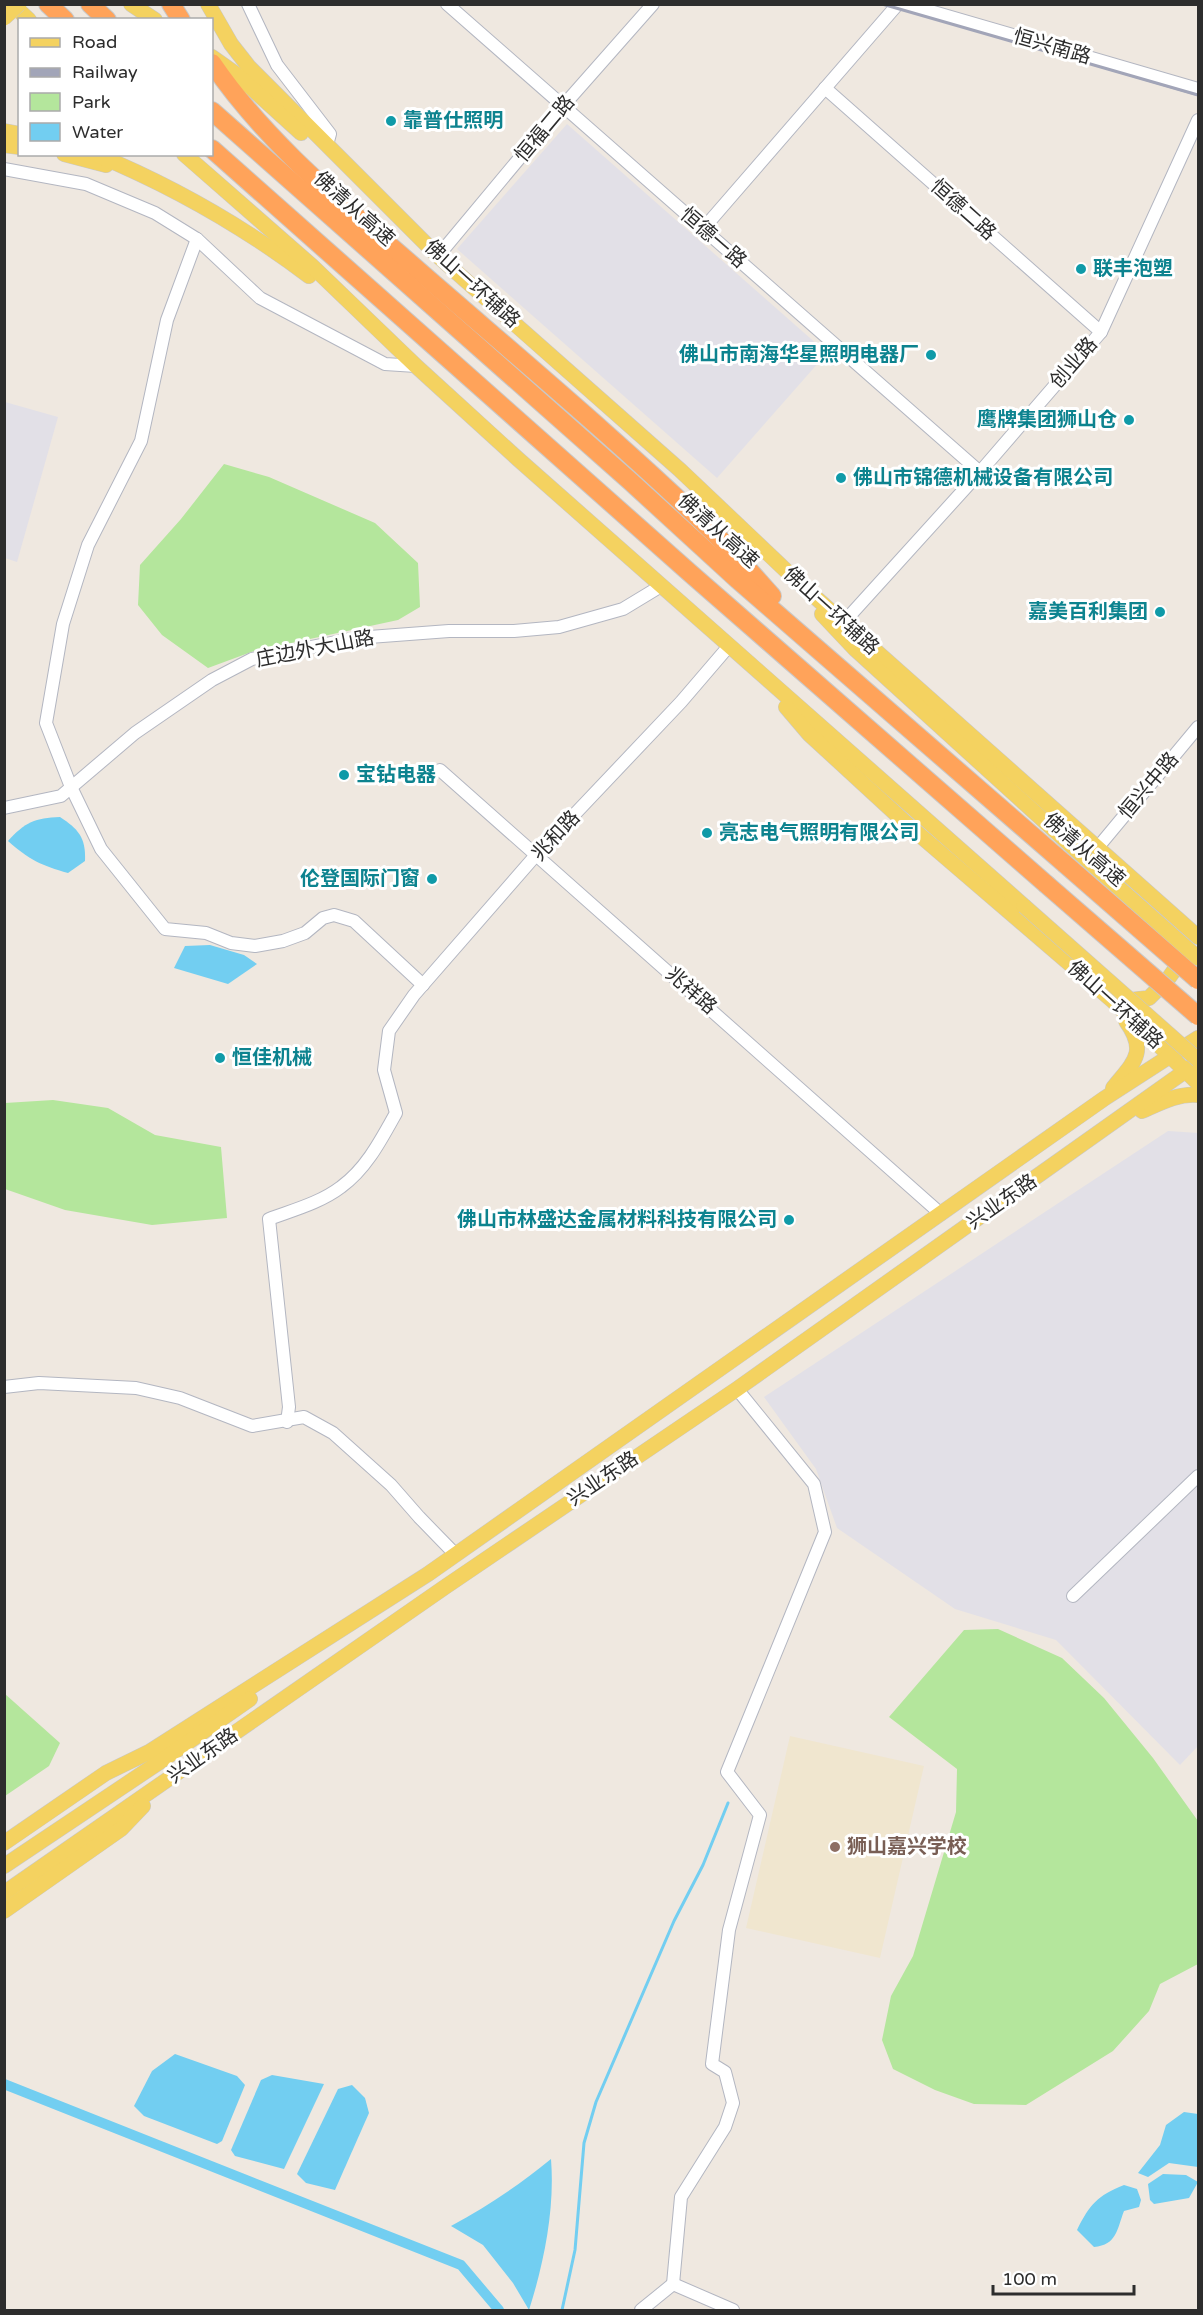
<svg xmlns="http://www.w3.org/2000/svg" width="1203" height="2315" viewBox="0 0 1203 2315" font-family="'Varela Round','Noto Sans SC',sans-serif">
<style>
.industrial{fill:#e2e0e7}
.education{fill:#f0e6cf}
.green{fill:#b4e69c}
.water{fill:#72cef1}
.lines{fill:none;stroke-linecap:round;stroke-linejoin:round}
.stream{stroke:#72cef1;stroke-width:3}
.canal{stroke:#72cef1;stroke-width:10}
.minor-casing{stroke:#b3b6c1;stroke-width:14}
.major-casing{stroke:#c8c8c8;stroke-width:16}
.highway-casing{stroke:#c8c8c8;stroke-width:20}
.minor{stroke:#fff;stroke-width:12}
.major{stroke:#f4d260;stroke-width:15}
.highway{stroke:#ffa35a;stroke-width:18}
.rail{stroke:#a2a5b8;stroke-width:3}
.major-bridge-casing{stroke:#c8c8c8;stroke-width:16;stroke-linecap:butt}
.highway-bridge-casing{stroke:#c8c8c8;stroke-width:20;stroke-linecap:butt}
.major-bridge{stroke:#f4d260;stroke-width:15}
.highway-bridge{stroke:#ffa35a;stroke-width:18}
.culture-dot{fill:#0f9aa8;stroke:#fff;stroke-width:2}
.education-dot{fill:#8d6e63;stroke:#fff;stroke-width:2}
.labels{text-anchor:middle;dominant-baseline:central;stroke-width:6;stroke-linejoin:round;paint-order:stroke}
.street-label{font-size:20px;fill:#2d2d2d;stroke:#fff}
.culture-label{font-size:20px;font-weight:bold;fill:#0d838f;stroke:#fff;text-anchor:start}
.education-label{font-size:20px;font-weight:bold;fill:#785e54;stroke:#fff;text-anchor:start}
</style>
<rect width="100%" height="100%" fill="#efe8e0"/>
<g class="industrial">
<path d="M567 124 827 353 717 478 457 249Z"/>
<path d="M5 402 58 417 17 562 5 558Z"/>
<path d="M1168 1131 1198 1133V1746L1180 1765 1056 1640 955 1609 837 1528 816 1469 764 1397Z"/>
</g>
<path class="education" d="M790 1736 924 1766 880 1958 746 1928Z"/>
<g class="green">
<path d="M224 464 269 477 375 523 418 563 420 607 398 620 254 651 208 668 162 635 138 605 140 565 181 519Z"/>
<path d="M53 1100 108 1108 155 1135 221 1147 227 1218 152 1225 65 1210 5 1189V1103Z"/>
<path d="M998 1629 1062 1658 1104 1698 1153 1758 1198 1821V1964L1160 1984 1149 2011 1113 2051 1026 2105 974 2104 935 2090 893 2069 882 2040 891 1996 913 1956 956 1812 957 1769 889 1717 964 1630Z"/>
<path d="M5 1694 60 1743 49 1766 5 1796Z"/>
</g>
<g class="water">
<path d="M60 817C78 829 86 837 85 861L68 873C42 866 28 859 8 841 25 822 35 818 60 817Z"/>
<path d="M210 945 244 955 257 964 228 984 174 968 185 946Z"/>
<path d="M175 2054 237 2076 245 2085 222 2141 217 2144 144 2116 134 2106 152 2071Z"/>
<path d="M272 2075 324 2084 284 2169 235 2156 231 2150 261 2080Z"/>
<path d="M352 2085 365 2098 369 2113 335 2190 306 2183 297 2174 338 2089Z"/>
<path d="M1184 2112 1198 2114V2167L1169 2163 1148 2177 1138 2173 1160 2145 1166 2125Z"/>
<path d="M551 2159C555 2209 544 2263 529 2310L513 2283 483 2245 451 2226C487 2207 519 2185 551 2159Z"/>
<path d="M1163 2174 1186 2175 1198 2182 1189 2198 1154 2204 1150 2200 1148 2184Z"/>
<path d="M1124 2185 1137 2189 1141 2200 1139 2207 1124 2211C1117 2229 1117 2245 1094 2247L1077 2230C1090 2204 1097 2196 1124 2185Z"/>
</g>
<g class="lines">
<path class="stream" d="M562 2310 575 2250 584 2143 596 2102 674 1921 703 1865 728 1803"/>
<path class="canal" d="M4 2084 461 2265 499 2310"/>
<g class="minor-casing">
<g id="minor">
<path d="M248 4 277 65 330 134 327 145"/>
<path d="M447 4 980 472"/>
<path d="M906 4 1198 89"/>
<path d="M825 88 1101 332"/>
<path d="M4 169 86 184 155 213 197 239 260 298 385 364 416 366"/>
<path d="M703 229 898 4"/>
<path d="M197 239 167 320 141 441 88 545 63 624 46 723 71 787 101 849 165 929 206 933 231 943 255 946 283 941 305 933 323 918 334 915 354 921 423 985"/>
<path d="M438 256 563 106 653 4"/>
<path d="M844 622 980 472 1101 332 1198 120"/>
<path d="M440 770 941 1214"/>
<path d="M4 808 61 796 135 733 212 680 252 659 356 638 449 631H514L559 627 623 609 661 586"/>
<path d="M1099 846 1198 727"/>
<path d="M4 1387 39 1383 136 1388 180 1398 252 1426 304 1417 333 1433 391 1485 419 1517 455 1554"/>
<path d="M287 1422 289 1407 269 1219C293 1210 320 1203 341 1187 366 1169 381 1140 396 1113L384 1070 389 1031 414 995 536 855 681 702 729 646"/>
<path d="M1073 1596 1198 1476"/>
<path d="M673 2284 681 2197 725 2127 733 2103 725 2072 712 2064 729 1930 760 1815 727 1772 825 1532 814 1484 737 1389"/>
<path d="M641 2310 673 2284 733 2310"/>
</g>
</g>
<g class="major-casing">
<g id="major">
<path d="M12 4 29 20"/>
<path d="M131 4 155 20"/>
<path d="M208 4 231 44 249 67 438 256 680 470 797 581 1198 937"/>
<path d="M212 57 236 74 301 133"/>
<path d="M4 131 20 134"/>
<path d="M4 145 20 147"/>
<path d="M64 154 106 165"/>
<path d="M95 154C170 185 244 227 309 276"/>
<path d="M184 154 312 266 416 366 518 459 1024 906"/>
<path d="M822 614 855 649 1075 849"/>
<path d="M786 707 809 734 908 825 1113 1001 1198 1083"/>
<path d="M1122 1001 1149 998 1168 979 1185 955"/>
<path d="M1113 1088C1134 1062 1148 1052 1126 1021"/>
<path d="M1142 1111C1160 1103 1178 1093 1198 1095"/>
<path d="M4 1843 106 1773 149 1752 428 1574 1105 1098 1198 1038"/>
<path d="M4 1866 161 1761 250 1699"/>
<path d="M4 1893 445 1587 737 1389 1198 1062"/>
<path d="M4 1911 121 1829 143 1806"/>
</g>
</g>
<g class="highway-casing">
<g id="highway">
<path d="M48 4 65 20"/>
<path d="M90 4 107 20"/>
<path d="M171 4 181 20"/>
<path d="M212 63C267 144 346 207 419 271 519 358 622 444 717 536 736 555 754 576 772 596"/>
<path d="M212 111 630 481 738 580 1065 864"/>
<path d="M212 149 690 573 1046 884"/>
</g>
</g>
<use href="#minor" class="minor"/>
<use href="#major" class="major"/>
<use href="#highway" class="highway"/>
<path class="rail" d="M882 4 1198 95"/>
<g class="major-bridge-casing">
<g id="major-bridge">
<path d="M4 18 19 4"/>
<path d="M1075 849 1198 958"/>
<path d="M1024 906 1198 1060"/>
</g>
</g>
<g class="highway-bridge-casing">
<g id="highway-bridge">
<path d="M1065 864 1198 980"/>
<path d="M1046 884 1198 1016"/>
</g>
</g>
<use href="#major-bridge" class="major-bridge"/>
<use href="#highway-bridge" class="highway-bridge"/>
</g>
<g class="culture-dot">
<circle cx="391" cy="121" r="6"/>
<circle cx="1081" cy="269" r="6"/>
<circle cx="931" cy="355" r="6"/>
<circle cx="1129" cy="420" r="6"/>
<circle cx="841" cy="478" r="6"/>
<circle cx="1160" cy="612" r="6"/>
<circle cx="344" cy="775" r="6"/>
<circle cx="707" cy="833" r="6"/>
<circle cx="432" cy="879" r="6"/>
<circle cx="220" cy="1058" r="6"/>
<circle cx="789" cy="1220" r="6"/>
</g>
<circle class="education-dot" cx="835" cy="1847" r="6"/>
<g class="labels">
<g class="street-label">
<text transform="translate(1052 47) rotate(16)">恒兴南路</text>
<text transform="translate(545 129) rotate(-50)">恒福二路</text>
<text transform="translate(354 209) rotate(42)">佛清从高速</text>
<text transform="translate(963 210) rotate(42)">恒德二路</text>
<text transform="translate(713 238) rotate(41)">恒德一路</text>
<text transform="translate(472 284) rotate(42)">佛山一环辅路</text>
<text transform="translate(1074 363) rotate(-49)">创业路</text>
<text transform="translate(718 531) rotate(42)">佛清从高速</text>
<text transform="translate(831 611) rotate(42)">佛山一环辅路</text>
<text transform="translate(315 649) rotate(-11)">庄边外大山路</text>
<text transform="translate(1149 786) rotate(-50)">恒兴中路</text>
<text transform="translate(556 836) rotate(-47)">兆和路</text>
<text transform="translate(1084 850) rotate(41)">佛清从高速</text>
<text transform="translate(691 991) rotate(41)">兆祥路</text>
<text transform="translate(1115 1005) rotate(42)">佛山一环辅路</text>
<text transform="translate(1002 1202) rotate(-35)">兴业东路</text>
<text transform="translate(603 1479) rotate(-34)">兴业东路</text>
<text transform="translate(203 1756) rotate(-35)">兴业东路</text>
</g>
<g class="culture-label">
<text x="403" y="121">靠普仕照明</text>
<text x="1093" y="269">联丰泡塑</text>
<text x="919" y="355" text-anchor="end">佛山市南海华星照明电器厂</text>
<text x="1117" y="420" text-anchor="end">鹰牌集团狮山仓</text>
<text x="853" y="478">佛山市锦德机械设备有限公司</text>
<text x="1148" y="612" text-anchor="end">嘉美百利集团</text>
<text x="356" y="775">宝钻电器</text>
<text x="719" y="833">亮志电气照明有限公司</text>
<text x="420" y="879" text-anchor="end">伦登国际门窗</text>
<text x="232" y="1058">恒佳机械</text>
<text x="777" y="1220" text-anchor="end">佛山市林盛达金属材料科技有限公司</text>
</g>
<g class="education-label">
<text x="847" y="1847">狮山嘉兴学校</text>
</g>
</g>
<rect width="1203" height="2315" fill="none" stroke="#2d2d2d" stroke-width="12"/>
<rect x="18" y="18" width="195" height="138" fill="#ffffff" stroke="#ababab" stroke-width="1.5"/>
<rect x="30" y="38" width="30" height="9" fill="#f4d260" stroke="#ababab" stroke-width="1.5"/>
<text x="72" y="48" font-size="18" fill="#2d2d2d">Road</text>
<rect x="30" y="68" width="30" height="9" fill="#a2a5b8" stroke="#ababab" stroke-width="1.5"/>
<text x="72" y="78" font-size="18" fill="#2d2d2d">Railway</text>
<rect x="30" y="93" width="30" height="18" fill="#b4e69c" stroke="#ababab" stroke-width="1.5"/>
<text x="72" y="108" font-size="18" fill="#2d2d2d">Park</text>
<rect x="30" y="123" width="30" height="18" fill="#72cef1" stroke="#ababab" stroke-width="1.5"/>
<text x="72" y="138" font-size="18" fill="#2d2d2d">Water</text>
<path d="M993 2285v9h141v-9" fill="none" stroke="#2d2d2d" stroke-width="3"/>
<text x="1002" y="2285" font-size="18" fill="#2d2d2d" stroke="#ffffff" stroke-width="4.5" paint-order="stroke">100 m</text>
</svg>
